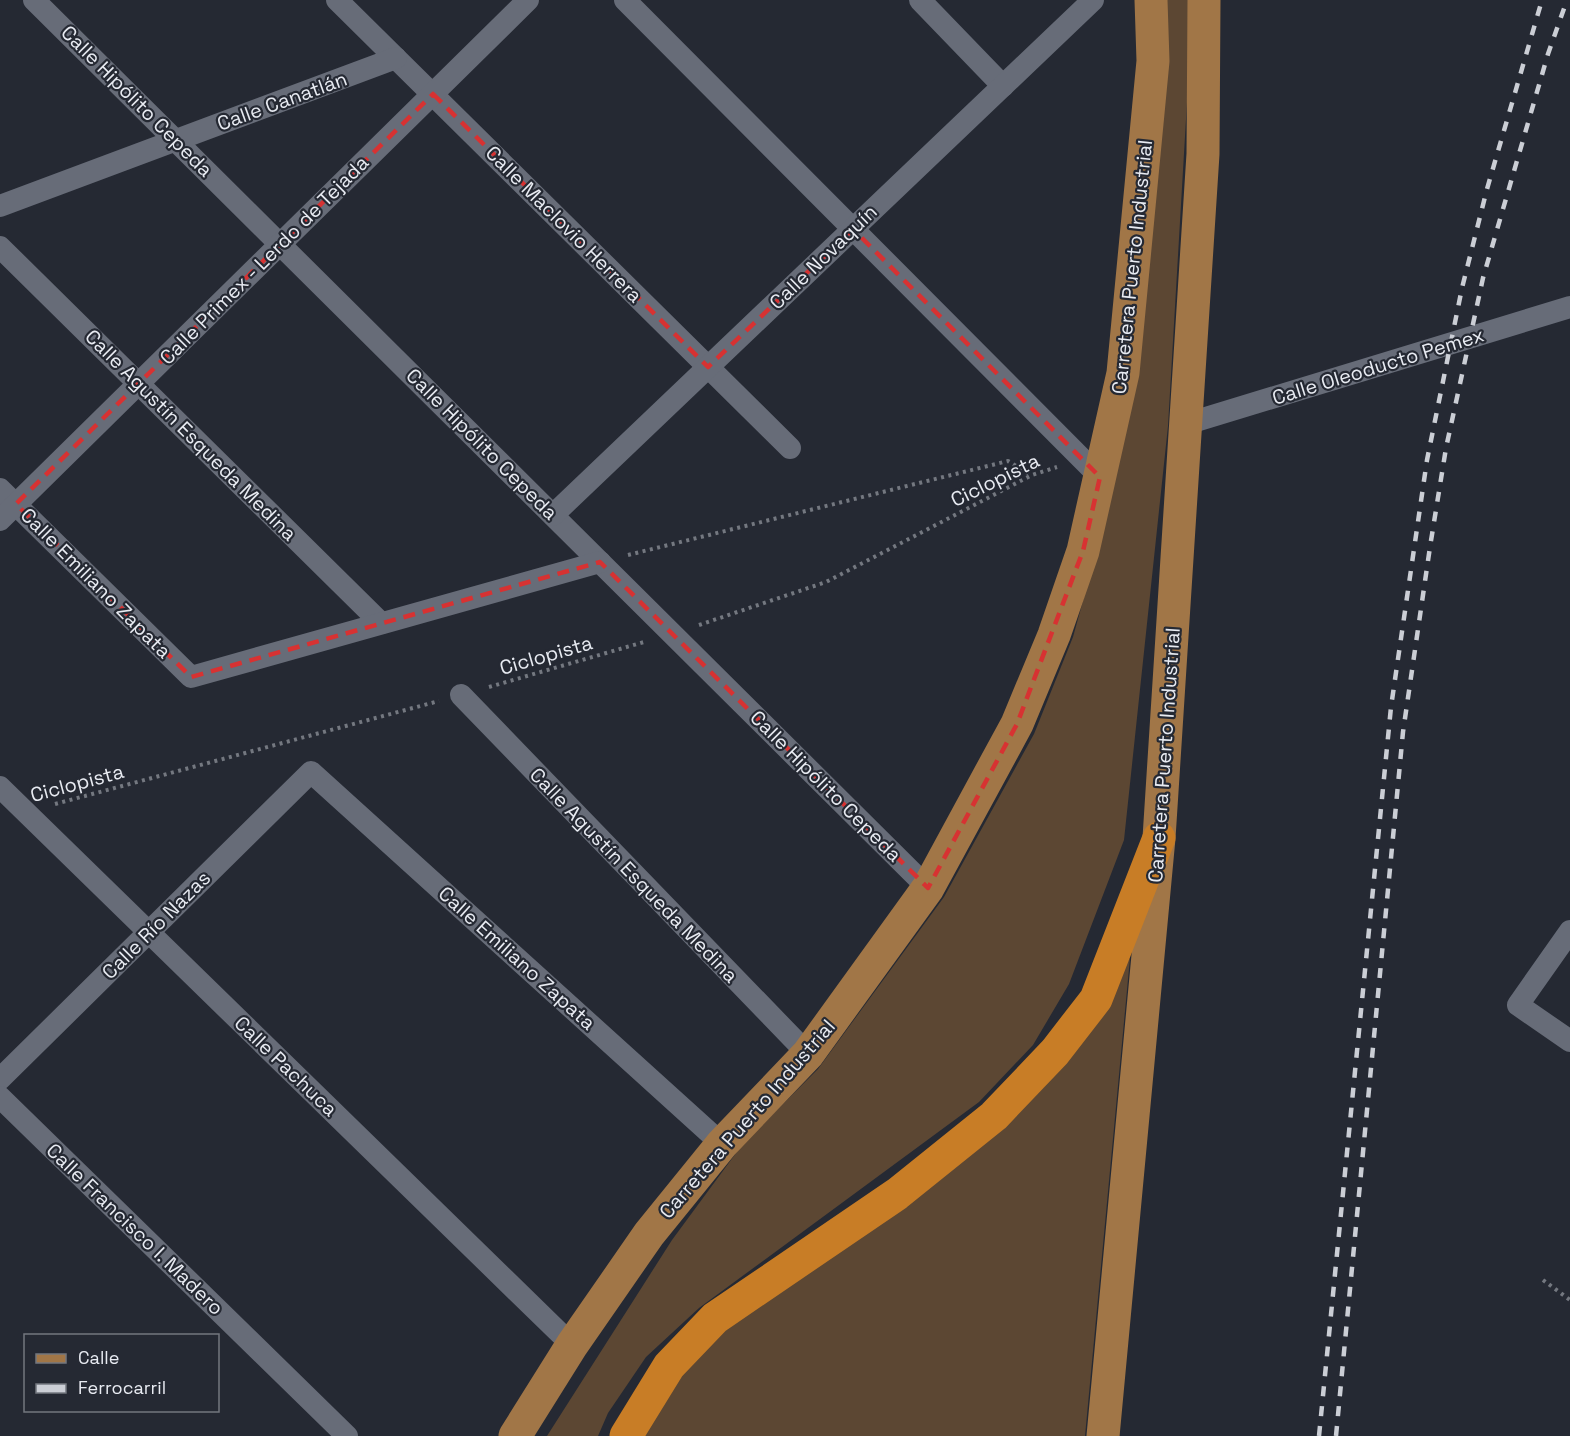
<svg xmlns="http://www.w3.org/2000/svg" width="1570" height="1436" viewBox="0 0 1570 1436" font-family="'Space Grotesk',sans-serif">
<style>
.grass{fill:#5c4733}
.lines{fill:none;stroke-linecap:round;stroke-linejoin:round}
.path{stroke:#747880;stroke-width:4;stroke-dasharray:3 4.5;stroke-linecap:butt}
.street{stroke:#676c78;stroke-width:22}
.primary{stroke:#a17647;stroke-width:33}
.highway{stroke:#c87d26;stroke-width:33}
.rail{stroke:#cbced5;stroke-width:4.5;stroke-dasharray:10 10;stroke-linecap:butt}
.marked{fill:none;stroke:#d73232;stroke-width:4.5;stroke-dasharray:12 8;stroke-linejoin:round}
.labels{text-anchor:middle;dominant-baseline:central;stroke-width:4.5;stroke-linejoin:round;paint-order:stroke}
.street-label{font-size:20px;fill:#e8ebf2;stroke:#252933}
</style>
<rect width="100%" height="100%" fill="#252933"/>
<g class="grass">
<path d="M1162 0H1191L1192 17 1168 426 1124 840 1069 984 1033 1045 979 1102 699 1308 646 1357 608 1413 598 1436H547L672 1240 742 1145 818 1069 944 897 1034 734 1073 637 1099 543Z"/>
<path d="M1130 958 1085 1436H640L678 1375 721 1330 982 1141 1044 1087 1083 1036Z"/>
</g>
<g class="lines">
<g class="path">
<path d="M628 555 1008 461 1031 475"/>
<path d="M699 625 826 582 1032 475 1057 467"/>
<path d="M489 687 644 642"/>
<path d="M55 804 439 701"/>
<path d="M1543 1280 1570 1300"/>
</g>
<g class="street">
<path d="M34 0 928 888"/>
<path d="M337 0 790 448"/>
<path d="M625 0 1100 477"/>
<path d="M920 0 1003 86"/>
<path d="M0 206 396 58"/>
<path d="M0 247 381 623"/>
<path d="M1186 424 1570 307"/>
<path d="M0 489 191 677 600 562"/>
<path d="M553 515 1093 0"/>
<path d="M0 520 528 0"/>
<path d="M461 695 808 1054"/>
<path d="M0 787 572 1345"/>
<path d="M1570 931 1518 1005 1570 1041"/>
<path d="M0 1079 311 772 722 1144"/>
<path d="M0 1097 347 1436"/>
</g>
<g class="primary">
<path d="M515 1436 572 1345 649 1234 722 1144 808 1054 928 888 1017 724 1054 635 1083 551 1123 373 1153 61 1151 0"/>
<path d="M1103 1436 1159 838 1203 154 1204 0"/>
</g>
<path class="highway" d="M626 1436 669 1366 715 1318 897 1194 994 1116 1055 1052 1096 999 1159 838"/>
<g class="rail">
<path d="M1319 1436 1391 707 1427 460 1462 288 1487 189 1542 0"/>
<path d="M1336 1436 1403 732 1430 547 1446 448 1483 278 1548 54 1567 0"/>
</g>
</g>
<path class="marked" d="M433 94 708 367 853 229 1100 477 1083 551 1017 724 928 888 600 562 191 677 16 504Z"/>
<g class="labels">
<g class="street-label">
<text transform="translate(137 101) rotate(45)">Calle Hipólito Cepeda</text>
<text transform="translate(282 101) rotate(-20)">Calle Canatlán</text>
<text transform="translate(564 224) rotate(45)">Calle Maclovio Herrera</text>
<text transform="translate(823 257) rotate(-44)">Calle Novaquín</text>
<text transform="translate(264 260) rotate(-45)">Calle Primex - Lerdo de Tejada</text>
<text transform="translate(1132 267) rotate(-84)">Carretera Puerto Industrial</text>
<text transform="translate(1378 366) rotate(-17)">Calle Oleoducto Pemex</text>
<text transform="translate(191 435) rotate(45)">Calle Agustín Esqueda Medina</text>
<text transform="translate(482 444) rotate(45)">Calle Hipólito Cepeda</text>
<text transform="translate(995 480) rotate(-26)">Ciclopista</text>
<text transform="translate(96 583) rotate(45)">Calle Emiliano Zapata</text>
<text transform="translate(546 655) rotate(-16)">Ciclopista</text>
<text transform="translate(1164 755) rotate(-86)">Carretera Puerto Industrial</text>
<text transform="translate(77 783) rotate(-15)">Ciclopista</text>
<text transform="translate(826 786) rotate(45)">Calle Hipólito Cepeda</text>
<text transform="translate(634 875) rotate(46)">Calle Agustín Esqueda Medina</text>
<text transform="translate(156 925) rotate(-45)">Calle Río Nazas</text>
<text transform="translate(517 958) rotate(42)">Calle Emiliano Zapata</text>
<text transform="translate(286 1066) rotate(44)">Calle Pachuca</text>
<text transform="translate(747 1119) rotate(-49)">Carretera Puerto Industrial</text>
<text transform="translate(135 1229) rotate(44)">Calle Francisco I. Madero</text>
</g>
</g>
<rect x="24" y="1334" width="195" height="78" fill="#252933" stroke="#73777f" stroke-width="1.5"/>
<rect x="36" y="1354" width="30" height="9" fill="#a17647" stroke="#73777f" stroke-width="1.5"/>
<text x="78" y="1364" font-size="18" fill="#e8ebf2">Calle</text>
<rect x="36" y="1384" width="30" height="9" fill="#cbced5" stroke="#73777f" stroke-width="1.5"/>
<text x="78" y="1394" font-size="18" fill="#e8ebf2">Ferrocarril</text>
</svg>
